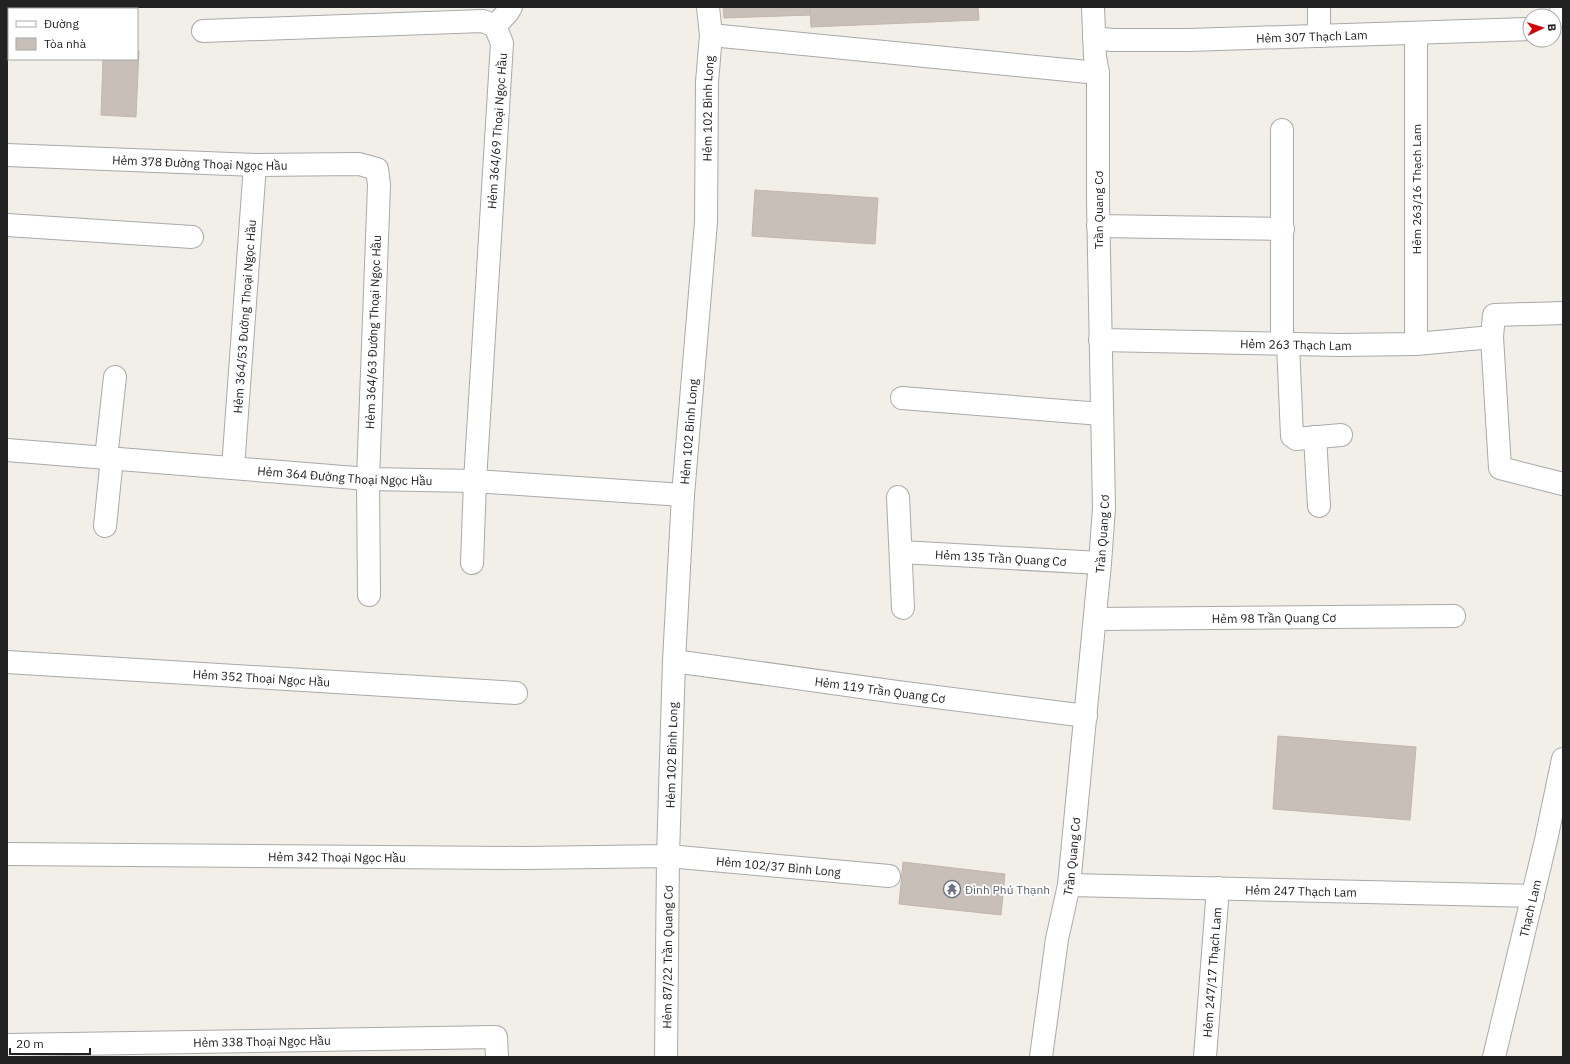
<svg xmlns="http://www.w3.org/2000/svg" width="1570" height="1064" viewBox="0 0 1570 1064" font-family="'IBM Plex Sans',sans-serif">
<style>
.building{fill:#c7bfb8;stroke:#c4b6ab}
.lines{fill:none;stroke-linecap:round;stroke-linejoin:round}
.minor-casing{stroke:#a9a9a9;stroke-width:24}
.minor{stroke:#fff;stroke-width:22}
.labels{text-anchor:middle;dominant-baseline:central;stroke-width:3.5;stroke-linejoin:round;paint-order:stroke}
.street-label{font-size:12px;fill:#222;stroke:#fff}
.worship-label{font-size:12px;fill:#5b616d;stroke:#fff;text-anchor:start}
</style>
<rect width="100%" height="100%" fill="#f2efe9"/>
<g class="building">
<path d="M723 7H810L811 15 724 18Z"/>
<path d="M810 7H978L979 20 811 27Z"/>
<path d="M137 50 139 51 136 117 101 115 103 59H137Z"/>
<path d="M755 190 878 198 875 244 752 236Z"/>
<path d="M1278 736 1416 747 1410 820 1273 809Z"/>
<path d="M903 862 1005 874 1001 915 899 904Z"/>
</g>
<g class="lines">
<g class="minor-casing">
<g id="minor">
<path d="M1561 7 1563 16"/>
<path d="M495 26 508 12 511 7"/>
<path d="M203 31 483 21 495 26 502 43 475 481 472 563"/>
<path d="M1416 33V344"/>
<path d="M711 35 1098 73"/>
<path d="M1319 36V7"/>
<path id="s1" d="M1094 38 1112 40H1189L1530 29"/>
<path id="s2" d="M7 155 255 165 359 164 377 169 379 185 368 479 369 595"/>
<path d="M7 225 192 237"/>
<path d="M1098 226 1283 229"/>
<path d="M1492 337 1500 468 1563 484"/>
<path id="s3" d="M1100 340 1339 345 1416 344 1492 337 1494 315 1563 313"/>
<path d="M1282 344V130"/>
<path d="M1288 344 1292 436 1296 439 1341 435"/>
<path d="M902 398 1101 414"/>
<path d="M1315 437 1319 506"/>
<path id="s4" d="M7 450 368 479 475 481 683 495"/>
<path d="M106 458 115 377"/>
<path id="s5" d="M233 468 255 165"/>
<path d="M898 497 903 608"/>
<path d="M105 526 112 458"/>
<path id="s6" d="M901 552 1100 563"/>
<path id="s7" d="M1095 619 1454 616"/>
<path id="s8" d="M674 661 897 692 1086 716"/>
<path id="s9" d="M7 662 516 693"/>
<path id="s10" d="M7 854 525 858 668 856 889 876"/>
<path id="s11" d="M1069 885 1533 896"/>
<path id="s12" d="M7 1045 496 1037 497 1057"/>
<path id="s13" d="M666 1057 668 856 674 661 683 495 706 222 707 82 711 35 708 7"/>
<path id="s14" d="M1041 1057 1057 939 1069 885 1100 563 1104 508 1098 201V73L1095 57 1093 7"/>
<path id="s15" d="M1205 1057 1218 888"/>
<path id="s16" d="M1494 1057 1546 840 1563 759"/>
</g>
</g>
<use href="#minor" class="minor"/>
</g>
<defs>
<g id="temple-ring" transform="scale(0.9)"><circle r="9.5" fill="#fff" stroke="#6b7280" stroke-width="1.5"/><path d="M0-6L5-2H3V0L6.5 2.5H4V6H1.5V3h-3V6H-4V2.5H-6.5L-3 0V-2H-5Z" fill="#6b7280"/></g>
</defs>
<g fill-rule="evenodd">
<use href="#temple-ring" x="952" y="889"/>
</g>
<g class="labels">
<g class="street-label">
<text stroke="none"><textPath href="#s1" startOffset="218">Hẻm 307 Thạch Lam</textPath></text>
<text stroke="none"><textPath href="#s13" startOffset="950">Hẻm 102 Bình Long</textPath></text>
<text transform="translate(497 131) rotate(-86)">Hẻm 364/69 Thoại Ngọc Hầu</text>
<text stroke="none"><textPath href="#s2" startOffset="193">Hẻm 378 Đường Thoại Ngọc Hầu</textPath></text>
<text transform="translate(1416 189) rotate(-90)">Hẻm 263/16 Thạch Lam</text>
<text transform="translate(1098 210) rotate(-90)">Trần Quang Cơ</text>
<text stroke="none"><textPath href="#s5" startOffset="152">Hẻm 364/53 Đường Thoại Ngọc Hầu</textPath></text>
<text transform="translate(373 332) rotate(-88)">Hẻm 364/63 Đường Thoại Ngọc Hầu</text>
<text stroke="none"><textPath href="#s3" startOffset="196">Hẻm 263 Thạch Lam</textPath></text>
<text stroke="none"><textPath href="#s13" startOffset="626">Hẻm 102 Bình Long</textPath></text>
<text stroke="none"><textPath href="#s4" startOffset="339">Hẻm 364 Đường Thoại Ngọc Hầu</textPath></text>
<text stroke="none"><textPath href="#s14" startOffset="527">Trần Quang Cơ</textPath></text>
<text stroke="none"><textPath href="#s6" startOffset="100">Hẻm 135 Trần Quang Cơ</textPath></text>
<text stroke="none"><textPath href="#s7" startOffset="179">Hẻm 98 Trần Quang Cơ</textPath></text>
<text stroke="none"><textPath href="#s9" startOffset="255">Hẻm 352 Thoại Ngọc Hầu</textPath></text>
<text stroke="none"><textPath href="#s8" startOffset="208">Hẻm 119 Trần Quang Cơ</textPath></text>
<text stroke="none"><textPath href="#s13" startOffset="302">Hẻm 102 Bình Long</textPath></text>
<text stroke="none"><textPath href="#s14" startOffset="203">Trần Quang Cơ</textPath></text>
<text stroke="none"><textPath href="#s10" startOffset="330">Hẻm 342 Thoại Ngọc Hầu</textPath></text>
<text stroke="none"><textPath href="#s10" startOffset="772">Hẻm 102/37 Bình Long</textPath></text>
<text stroke="none"><textPath href="#s11" startOffset="232">Hẻm 247 Thạch Lam</textPath></text>
<text stroke="none"><textPath href="#s16" startOffset="153">Thạch Lam</textPath></text>
<text stroke="none"><textPath href="#s13" startOffset="100">Hẻm 87/22 Trần Quang Cơ</textPath></text>
<text stroke="none"><textPath href="#s15" startOffset="85">Hẻm 247/17 Thạch Lam</textPath></text>
<text stroke="none"><textPath href="#s12" startOffset="255">Hẻm 338 Thoại Ngọc Hầu</textPath></text>
</g>
<g class="worship-label">
<text x="965" y="889">Đình Phú Thạnh</text>
</g>
</g>
<rect width="1570" height="1064" fill="none" stroke="#222222" stroke-width="16"/>
<rect x="8" y="8" width="130" height="52" fill="#ffffff" stroke="#a7a7a7"/>
<rect x="16" y="21" width="20" height="6" fill="#ffffff" stroke="#a7a7a7"/>
<text x="44" y="28" font-size="12" fill="#222222">Đường</text>
<rect x="16" y="38" width="20" height="12" fill="#c7bfb8" stroke="#a7a7a7"/>
<text x="44" y="48" font-size="12" fill="#222222">Tòa nhà</text>
<g transform="translate(1542 28) rotate(86)"><circle r="19" fill="#ffffff" stroke="#a7a7a7"/>
<path d="M0-3L7 15L0 10L-7 15Z" fill="#d40000"/>
<text y="-6" font-size="11" font-weight="bold" text-anchor="middle" fill="#222222">B</text>
</g>
<path d="M10 1048v6h80v-6" fill="none" stroke="#222222" stroke-width="2"/>
<text x="16" y="1048" font-size="12" fill="#222222" stroke="#ffffff" stroke-width="3" paint-order="stroke">20 m</text>
</svg>
